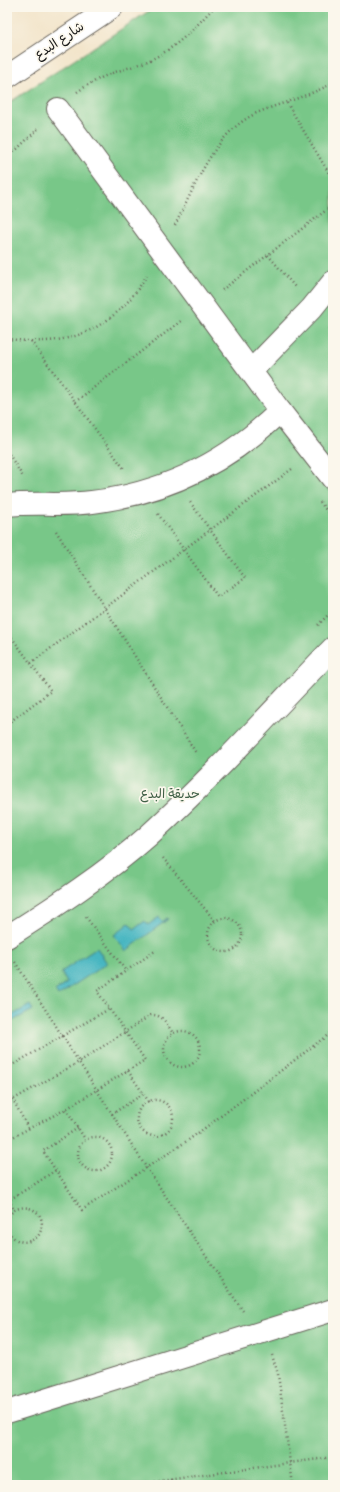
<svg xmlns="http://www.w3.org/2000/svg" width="340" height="1492" viewBox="0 0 340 1492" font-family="Dekko,'Playpen Sans Arabic',sans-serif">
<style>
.green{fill:#78c788;stroke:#4a7252}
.water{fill:#47b6c1;stroke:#32696e}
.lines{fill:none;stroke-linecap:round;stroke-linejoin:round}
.street-casing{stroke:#676259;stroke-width:24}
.secondary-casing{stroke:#676259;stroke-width:24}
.path{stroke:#676259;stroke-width:2.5;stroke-dasharray:1 3;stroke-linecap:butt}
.street{stroke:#fff;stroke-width:22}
.secondary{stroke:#fff;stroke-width:22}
.labels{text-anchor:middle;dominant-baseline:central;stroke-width:3.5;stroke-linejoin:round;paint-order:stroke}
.street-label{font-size:13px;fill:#1c1c1c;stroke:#fbf7ec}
.park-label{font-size:13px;fill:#416047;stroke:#fbf7ec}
</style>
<rect width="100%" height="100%" fill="#fbf7ec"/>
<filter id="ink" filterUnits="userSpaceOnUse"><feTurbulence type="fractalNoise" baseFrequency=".025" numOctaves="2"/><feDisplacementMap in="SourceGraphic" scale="8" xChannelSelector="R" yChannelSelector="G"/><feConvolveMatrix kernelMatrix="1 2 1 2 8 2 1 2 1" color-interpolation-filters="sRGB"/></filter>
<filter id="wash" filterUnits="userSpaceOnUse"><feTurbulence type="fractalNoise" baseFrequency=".012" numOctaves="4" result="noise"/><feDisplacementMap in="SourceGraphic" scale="16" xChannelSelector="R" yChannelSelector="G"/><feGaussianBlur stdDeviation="0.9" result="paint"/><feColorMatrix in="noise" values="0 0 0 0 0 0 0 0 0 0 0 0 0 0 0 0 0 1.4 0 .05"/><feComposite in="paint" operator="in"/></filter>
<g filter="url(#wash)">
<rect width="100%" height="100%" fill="#f3e5cb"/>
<path class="green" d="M155 7H333V1485H7V104Z"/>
<g class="water">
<path d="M159 917 162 922 167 918 168 919 126 951 114 935 129 923 134 929 145 921 148 925Z"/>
<path d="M97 948 107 963 58 996 55 991 67 983 61 972Z"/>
<path d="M30 1005 33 1010 7 1024V1009L11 1016Z"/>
</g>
</g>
<g filter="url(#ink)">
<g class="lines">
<g class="street-casing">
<g id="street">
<path d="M58 109 280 411 333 479"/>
<path d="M251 371 312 308 333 282"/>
<path d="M7 505C35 502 64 506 92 502 165 493 228 462 280 411"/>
<path d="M7 937C56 906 105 874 148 836 213 777 272 711 333 648"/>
<path d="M7 1412 333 1310"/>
</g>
</g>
<g class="secondary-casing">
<path id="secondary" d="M7 77 112 7"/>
</g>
<g class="path">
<path d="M77 92C89 84 101 77 115 72 127 68 139 65 150 60 176 48 195 28 214 7"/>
<path d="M287 103 333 180"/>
<path d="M7 156 17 149 40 127"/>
<path d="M175 225C197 184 213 132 259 112 284 102 309 96 333 83"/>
<path d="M268 255 295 287"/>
<path d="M222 290 333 205"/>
<path d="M328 329 333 335"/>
<path d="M7 339C19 340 31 342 44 341 90 340 125 313 147 275"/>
<path d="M31 341 125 470"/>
<path d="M75 402 181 321"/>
<path d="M7 451 23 477"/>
<path d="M320 502 333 519"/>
<path d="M158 514 218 597 245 578 190 502"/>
<path d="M56 531 196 753"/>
<path d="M318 625 333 610"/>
<path d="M7 631 51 691 7 724"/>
<path d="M31 663 292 469"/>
<path d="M163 858 215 921"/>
<path d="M86 917 126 971"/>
<circle cx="225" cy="935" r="17"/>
<path d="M15 962 146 1167 243 1311"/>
<circle cx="182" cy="1049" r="18"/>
<path d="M7 1068 109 1009"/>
<path d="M128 1071 149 1102"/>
<path d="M7 1088 29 1130"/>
<circle cx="155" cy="1118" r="18"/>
<path d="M7 1103 79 1062 151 1015C163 1014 167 1025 173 1033"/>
<path d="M66 1109 85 1139"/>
<path d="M112 1114 143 1094"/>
<path d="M78 1128 43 1151 82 1210 190 1139 241 1101 333 1031"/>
<circle cx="95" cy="1154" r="17"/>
<path d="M7 1140 66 1109 145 1060 97 991 155 951"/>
<path d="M9 1200 14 1210"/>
<path d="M7 1201 32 1186 56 1170"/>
<path d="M7 1224C9 1198 48 1205 41 1229 40 1234 38 1237 34 1239 22 1246 11 1239 7 1228"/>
<path d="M272 1355 278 1374 293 1485"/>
<path d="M171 1479 172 1485"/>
<path d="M131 1485 333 1457"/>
</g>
<use href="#street" class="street"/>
<use href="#secondary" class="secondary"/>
</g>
</g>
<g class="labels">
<g class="street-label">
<text transform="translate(60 42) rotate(-34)">شارع البدع</text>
</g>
<g class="park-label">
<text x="170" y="795">حديقة البدع</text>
</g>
</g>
<rect width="340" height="1492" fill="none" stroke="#fbf7ec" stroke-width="24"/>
</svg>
